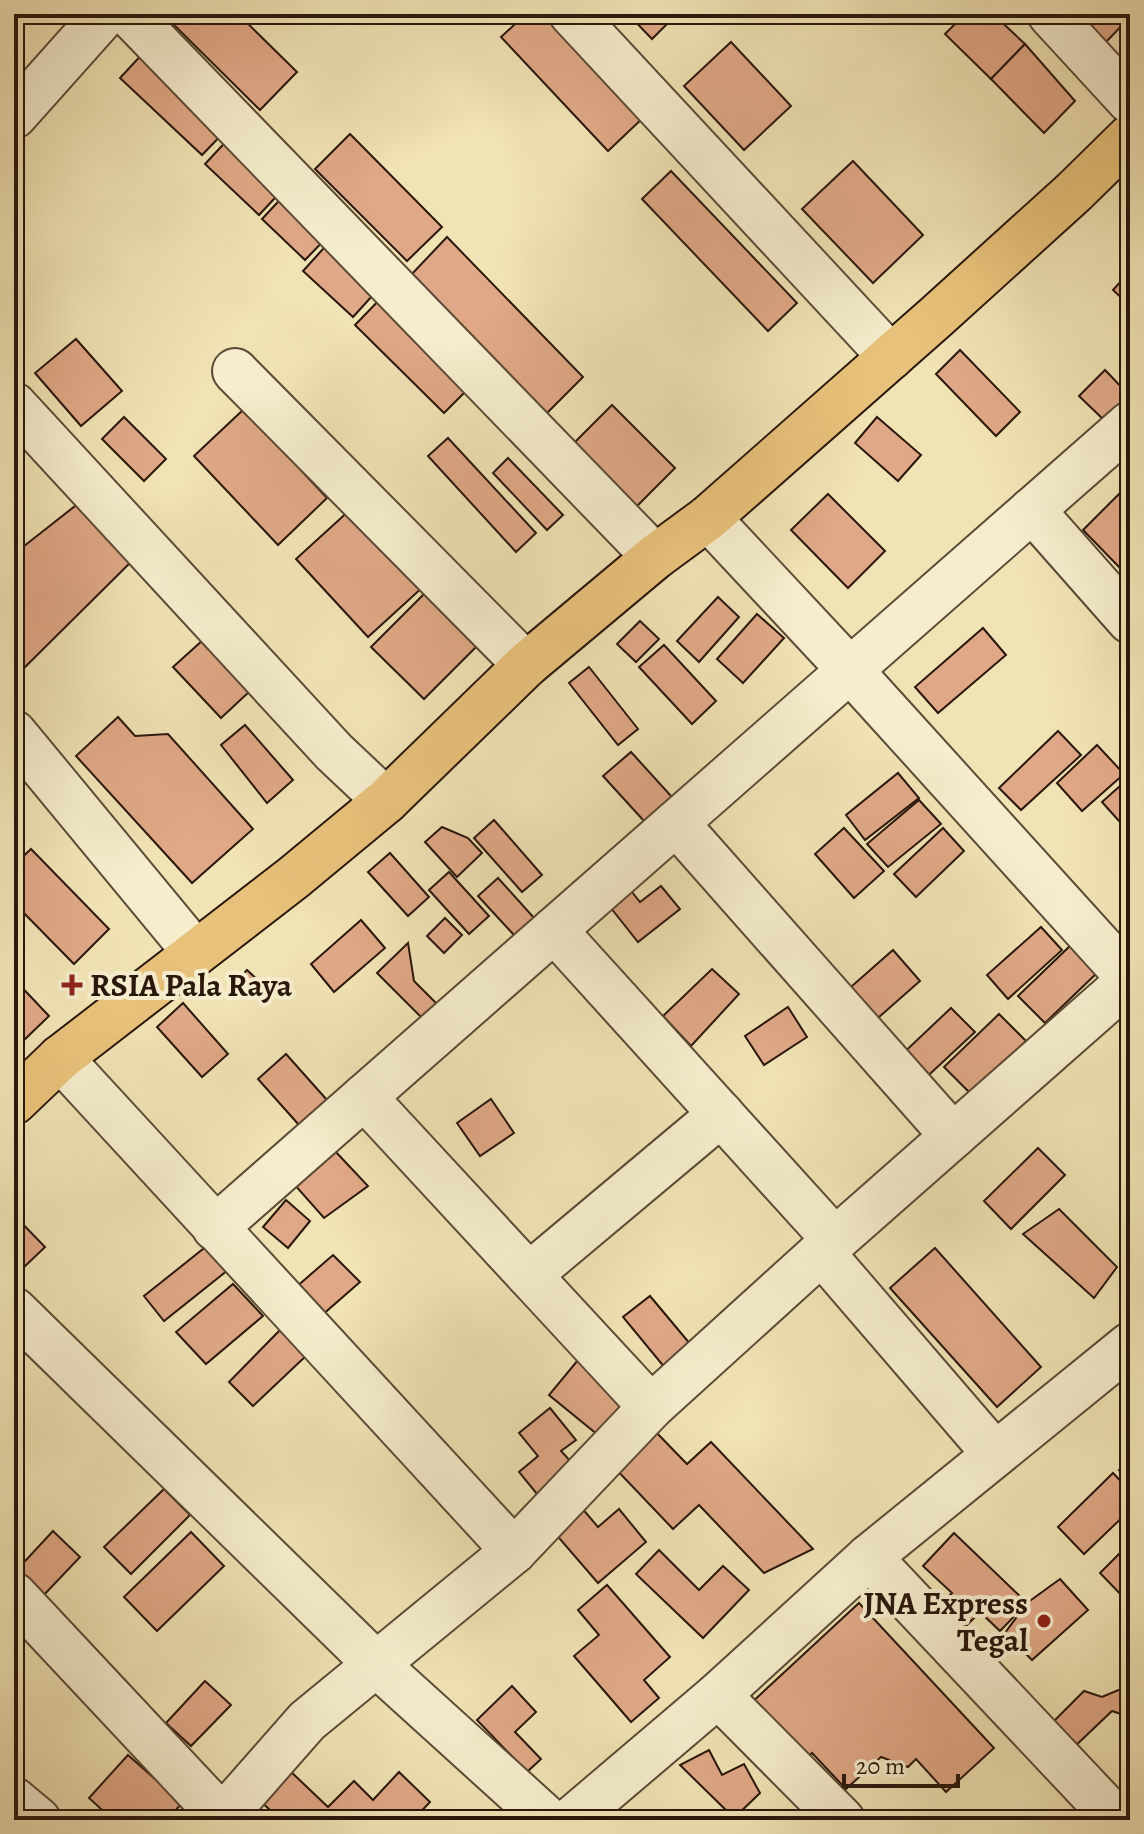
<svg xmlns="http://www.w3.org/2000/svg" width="1144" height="1834" viewBox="0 0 1144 1834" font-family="Alegreya,serif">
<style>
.building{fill:#e0a886;stroke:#2a170c;stroke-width:2}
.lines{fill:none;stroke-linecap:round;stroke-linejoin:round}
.minor-casing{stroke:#5c4a36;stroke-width:48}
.major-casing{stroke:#2a170c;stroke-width:48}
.minor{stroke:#f5edce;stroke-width:44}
.major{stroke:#e8c27a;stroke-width:44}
.poi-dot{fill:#8f2418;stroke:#f5edce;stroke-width:3}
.labels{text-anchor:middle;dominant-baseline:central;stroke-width:8;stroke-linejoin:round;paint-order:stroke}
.poi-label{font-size:32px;font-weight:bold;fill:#2a170c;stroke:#f5edce;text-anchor:start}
</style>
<rect width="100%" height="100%" fill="#f0e3b4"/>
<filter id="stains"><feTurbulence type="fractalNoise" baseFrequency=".0025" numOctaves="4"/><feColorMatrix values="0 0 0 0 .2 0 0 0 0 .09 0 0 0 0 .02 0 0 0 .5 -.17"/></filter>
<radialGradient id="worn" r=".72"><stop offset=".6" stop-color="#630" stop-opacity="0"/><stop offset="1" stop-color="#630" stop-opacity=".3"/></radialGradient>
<g class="building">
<path d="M170 14H238L297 72 260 110 167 18Z"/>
<path d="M526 14H550L645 116 608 151 501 37Z"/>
<path d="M628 14H677L652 39Z"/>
<path d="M965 14H993L1025 44 991 79 945 34Z"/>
<path d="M1078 14H1130V17L1106 42Z"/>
<path d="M731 42 791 106 744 150 684 86Z"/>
<path d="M1025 44 1075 101 1044 133 991 79Z"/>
<path d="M147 49 230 126 202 155 120 78Z"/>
<path d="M234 133 288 184 259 215 205 164Z"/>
<path d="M350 134 442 227 407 261 315 169Z"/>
<path d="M853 161 923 235 873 283 802 209Z"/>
<path d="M671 171 797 303 768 331 642 199Z"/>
<path d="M290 189 334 230 305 260 262 219Z"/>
<path d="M447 237 583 377 545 415 410 276Z"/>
<path d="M333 238 383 284 353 317 303 271Z"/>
<path d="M1130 271V306L1113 290Z"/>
<path d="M388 291 478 379 444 413 355 325Z"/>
<path d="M76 339 122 391 81 426 35 373Z"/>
<path d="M960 350 1020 412 996 436 936 374Z"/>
<path d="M1105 370 1130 396 1106 422 1079 396Z"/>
<path d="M612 405 675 468 635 508 572 445Z"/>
<path d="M244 409 327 498 278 545 194 456Z"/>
<path d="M124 417 166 459 144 481 102 439Z"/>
<path d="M877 417 921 455 898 481 855 443Z"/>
<path d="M448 438 536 533 516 552 428 456Z"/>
<path d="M508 458 563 515 547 530 493 473Z"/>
<path d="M1130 483V562L1122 570 1083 530Z"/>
<path d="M828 494 885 551 848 588 791 530Z"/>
<path d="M89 495 140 553 14 678V554Z"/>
<path d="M352 508 424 586 368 637 296 559Z"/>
<path d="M439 579 492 631 424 699 371 647Z"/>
<path d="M718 597 739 617 699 662 677 641Z"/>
<path d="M757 614 784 638 743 683 717 659Z"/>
<path d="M640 621 659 639 636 662 617 644Z"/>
<path d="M983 628 1006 655 938 713 915 687Z"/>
<path d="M203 640 250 691 221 718 173 667Z"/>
<path d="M664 645 716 701 692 724 639 667Z"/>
<path d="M589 667 638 729 618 745 569 683Z"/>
<path d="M118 717 135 736 168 734 253 829 192 883 76 756Z"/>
<path d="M245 725 293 780 267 803 221 745Z"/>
<path d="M1058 731 1081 755 1021 810 999 788Z"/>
<path d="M1097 745 1124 774 1082 811 1057 783Z"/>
<path d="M631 752 681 807 654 832 603 776Z"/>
<path d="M898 773 919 798 865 840 846 815Z"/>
<path d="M1130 777V830L1128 831 1102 802Z"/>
<path d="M919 800 941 824 888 867 867 844Z"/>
<path d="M494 820 542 875 522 892 474 838Z"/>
<path d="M442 827 468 838 482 853 457 877 425 842Z"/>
<path d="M844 828 884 871 854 898 815 854Z"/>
<path d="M943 828 964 851 916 897 894 874Z"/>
<path d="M31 849 109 929 74 964 14 903V865Z"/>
<path d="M390 853 429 897 408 916 368 872Z"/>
<path d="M449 872 489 916 469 934 429 890Z"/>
<path d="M498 878 544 929 525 947 478 896Z"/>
<path d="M624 882 640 902 661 886 680 909 638 942 603 898Z"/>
<path d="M445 918 462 935 444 953 427 936Z"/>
<path d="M361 920 385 948 334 992 311 964Z"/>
<path d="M1041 927 1062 950 1008 999 987 975Z"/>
<path d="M408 943 414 981 451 1018 436 1032 377 973Z"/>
<path d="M1073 943 1100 970 1045 1023 1018 996Z"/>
<path d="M893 950 920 981 870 1025 844 993Z"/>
<path d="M712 969 739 994 691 1046 663 1016Z"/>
<path d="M247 970 261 983 250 996 236 982Z"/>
<path d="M14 979 49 1016 21 1043 14 1036Z"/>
<path d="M183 1003 228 1054 202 1077 157 1027Z"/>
<path d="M788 1007 807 1037 764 1065 745 1036Z"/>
<path d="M951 1008 975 1032 918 1085 896 1060Z"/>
<path d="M999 1014 1026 1041 972 1095 944 1067Z"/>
<path d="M286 1054 335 1109 307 1134 258 1079Z"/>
<path d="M491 1099 514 1133 480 1156 457 1123Z"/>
<path d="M1038 1148 1065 1175 1011 1229 984 1201Z"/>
<path d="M335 1151 368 1186 324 1218 293 1183Z"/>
<path d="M286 1200 310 1221 288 1248 263 1227Z"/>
<path d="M1059 1209 1117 1267 1094 1298 1023 1234Z"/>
<path d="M14 1215 45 1247 22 1269 14 1261Z"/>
<path d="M213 1241 233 1266 164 1321 144 1296Z"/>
<path d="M935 1248 1041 1367 997 1407 890 1288Z"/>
<path d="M333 1255 360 1282 313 1323 287 1295Z"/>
<path d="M233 1284 263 1316 206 1364 176 1332Z"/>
<path d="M650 1296 696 1351 670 1374 623 1317Z"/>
<path d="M281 1329 308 1354 253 1406 229 1382Z"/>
<path d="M578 1360 632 1404 603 1439 549 1395Z"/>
<path d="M550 1408 576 1440 561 1451 573 1464 537 1494 519 1472 538 1456 519 1433Z"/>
<path d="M652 1428 687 1464 711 1442 813 1549 764 1573 699 1505 673 1529 612 1465Z"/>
<path d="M1130 1460V1481L1119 1470Z"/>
<path d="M1113 1473 1130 1491V1510L1084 1554 1058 1527Z"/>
<path d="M164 1489 190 1515 131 1574 104 1547Z"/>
<path d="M575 1500 598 1527 619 1509 646 1542 598 1583 547 1524Z"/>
<path d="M53 1531 80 1557 41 1598 14 1573Z"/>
<path d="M191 1532 224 1566 157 1631 124 1597Z"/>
<path d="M954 1533 1027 1603 1000 1631 980 1612 965 1627 941 1604 952 1593 923 1566Z"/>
<path d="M1130 1543V1597L1126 1600 1100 1573Z"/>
<path d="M659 1550 699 1590 723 1566 749 1590 703 1638 636 1574Z"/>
<path d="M1060 1579 1088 1610 1032 1660 1005 1633 1027 1603Z"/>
<path d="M607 1585 670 1657 644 1680 659 1698 631 1722 574 1656 599 1635 578 1610Z"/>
<path d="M859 1603 994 1748 946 1792 916 1759 908 1767 881 1757 846 1789 812 1753 804 1761 750 1704Z"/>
<path d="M205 1681 231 1705 191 1746 166 1723Z"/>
<path d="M512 1686 536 1712 515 1732 541 1759 527 1772 477 1720Z"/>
<path d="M1121 1689 1130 1697V1717L1112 1711 1071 1750 1048 1727 1084 1691 1102 1697Z"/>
<path d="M709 1750 722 1775 744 1764 760 1793 734 1818 680 1765Z"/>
<path d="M128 1755 182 1803 167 1820H113L89 1798Z"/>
<path d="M288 1769 328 1807 354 1781 373 1800 399 1772 430 1802 413 1820H281L259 1800Z"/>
</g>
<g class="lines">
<g class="minor-casing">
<g id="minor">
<path d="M129 14 655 557"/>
<path d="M572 14 891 357"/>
<path d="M1050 14 1130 101"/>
<path d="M14 116 105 14"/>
<path d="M235 371 526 665"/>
<path d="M14 405 334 752 386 801"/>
<path d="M1032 510 1130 621"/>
<path d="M708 518 849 669 1130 979"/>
<path d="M14 733 195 952"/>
<path d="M676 823 953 1136"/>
<path d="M554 930 835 1240"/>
<path d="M60 1058 514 1551"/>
<path d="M364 1097 651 1407"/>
<path d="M215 1228 1130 424"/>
<path d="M822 1253 995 1454"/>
<path d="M529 1275 721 1114"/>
<path d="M14 1310 377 1665 548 1820"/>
<path d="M869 1557 1117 1820"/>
<path d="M14 1595 222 1817"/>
<path d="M718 1695 842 1820"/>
<path d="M14 1800 38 1820"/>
<path d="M220 1820 307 1721 514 1551 651 1407 835 1240 1130 980"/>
<path d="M571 1820 718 1695 869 1557 1130 1345"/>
</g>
</g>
<g class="major-casing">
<path id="major" d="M14 1102 60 1058 293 878 386 801 526 665 655 557 708 518 936 317 1074 192 1130 137"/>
</g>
<use href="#minor" class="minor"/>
<use href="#major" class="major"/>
</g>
<g class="poi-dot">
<path d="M68 973h8v8h8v8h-8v8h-8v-8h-8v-8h8z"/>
<circle cx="1044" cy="1621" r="8"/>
</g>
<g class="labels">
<g class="poi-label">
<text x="90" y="985">RSIA Pala Raya</text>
<text x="1028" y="1603" text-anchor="end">JNA Express<tspan x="1028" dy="37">Tegal</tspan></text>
</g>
</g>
<rect width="1144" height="1834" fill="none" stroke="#f0e3b4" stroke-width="48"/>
<rect x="16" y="16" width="1112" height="1802" fill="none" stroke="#2a170c" stroke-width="4"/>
<rect x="24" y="24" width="1096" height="1786" fill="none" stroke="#2a170c" stroke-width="2"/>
<path d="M844 1774v12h114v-12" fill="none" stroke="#2a170c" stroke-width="4"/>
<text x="856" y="1774" font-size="24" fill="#2a170c" stroke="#f5edce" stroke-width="6" paint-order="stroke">20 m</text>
<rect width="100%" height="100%" filter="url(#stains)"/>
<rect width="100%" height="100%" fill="url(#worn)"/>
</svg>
